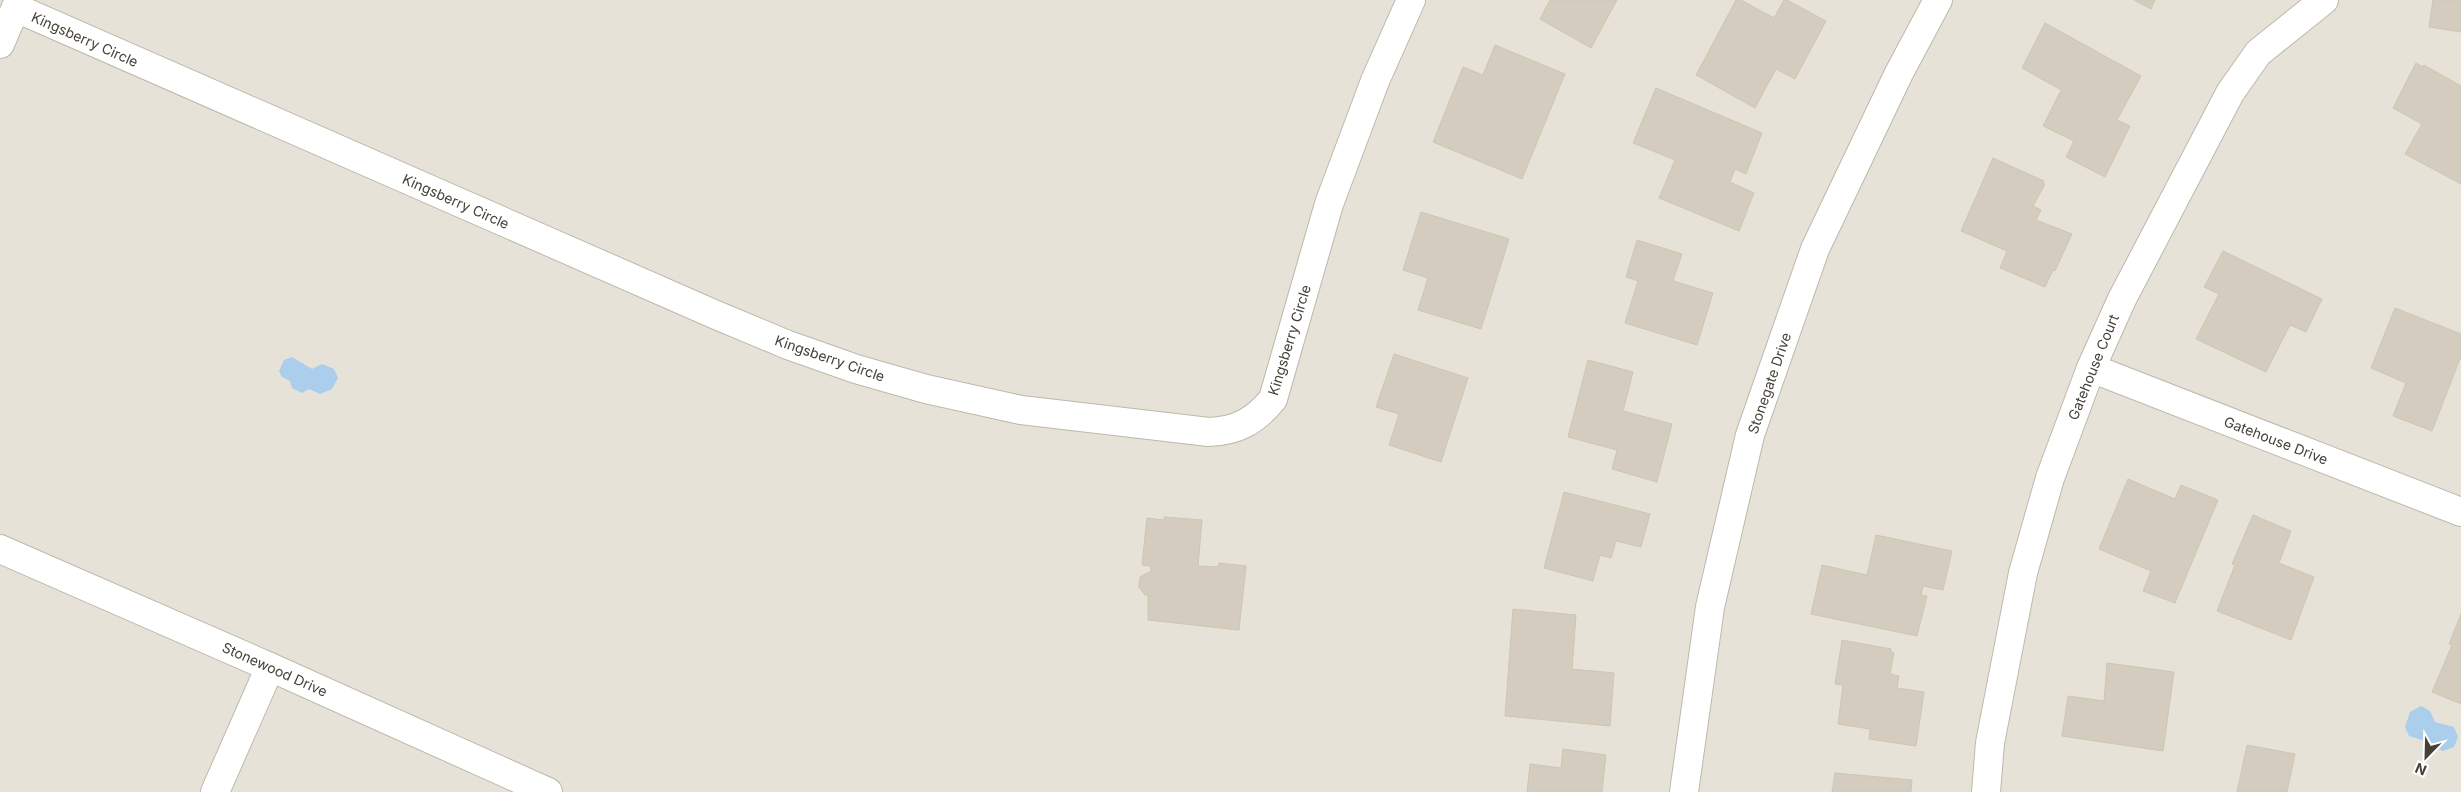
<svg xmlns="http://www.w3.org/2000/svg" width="2461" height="792" viewBox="0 0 2461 792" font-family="Inter,sans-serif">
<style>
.residential{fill:#e7e2d7}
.water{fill:#aaceec}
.building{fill:#d4cdbf;stroke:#cec5b3}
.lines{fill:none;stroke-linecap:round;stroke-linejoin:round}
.minor-casing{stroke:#beb8ac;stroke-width:30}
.minor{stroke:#fff;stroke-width:28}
.labels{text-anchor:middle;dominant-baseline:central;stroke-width:4.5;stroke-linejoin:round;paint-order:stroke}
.street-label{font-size:14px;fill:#464138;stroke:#fff}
</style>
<rect width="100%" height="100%" fill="#f3f0e9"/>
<rect class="residential" x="0" y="0" width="2461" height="792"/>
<g class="water">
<path d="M292 357 312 369 322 364 334 369 338 378 332 389 320 394 309 389 302 393 292 388 290 381 282 377 279 371 284 360Z"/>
<path d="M2421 706 2430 711 2435 722 2454 727 2458 737 2454 747 2443 751 2433 747 2431 743 2409 736 2405 727 2410 712Z"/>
</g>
<g class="building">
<path d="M1550 0H1617L1591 48 1540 19Z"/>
<path d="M1736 0H1741L1774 18 1784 0H1787L1826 21 1795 79 1776 69 1755 108 1696 75Z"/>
<path d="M2134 0H2155L2151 9Z"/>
<path d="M2433 0H2461V32L2429 27Z"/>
<path d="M2045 23 2141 76 2117 120 2130 126 2105 177 2066 157 2074 141 2043 126 2061 90 2022 68Z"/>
<path d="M1495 45 1565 74 1522 179 1433 142 1463 67 1483 75Z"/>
<path d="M2416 63 2423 67 2424 65 2461 86V184L2405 154 2422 124 2393 108Z"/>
<path d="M1656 88 1762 133 1746 174 1735 169 1730 182 1754 193 1739 231 1659 198 1675 160 1633 143Z"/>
<path d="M1993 158 2044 181 2043 183 2045 184 2033 206 2041 210 2036 220 2072 234 2055 271 2053 270 2045 287 2000 268 2007 251 1961 231Z"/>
<path d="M1421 212 1509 239 1481 329 1418 310 1428 278 1403 270Z"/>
<path d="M1637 240 1682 254 1673 281 1713 293 1697 345 1625 323 1638 281 1626 277Z"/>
<path d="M2223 251 2322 299 2306 332 2290 325 2266 372 2196 339 2219 294 2204 287Z"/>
<path d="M2395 308 2461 334V356L2432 431 2393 416 2406 383 2371 368Z"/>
<path d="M1394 354 1468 378 1441 462 1389 445 1399 414 1376 407Z"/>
<path d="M1588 360 1633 372 1623 411 1672 424 1657 482 1612 469 1617 450 1568 437Z"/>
<path d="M2128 479 2175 499 2181 485 2218 500 2175 603 2143 591 2151 571 2099 549Z"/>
<path d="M1564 492 1650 514 1641 547 1616 541 1611 558 1600 555 1593 581 1544 568Z"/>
<path d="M2253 515 2291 531 2279 563 2314 577 2291 640 2217 611 2235 565 2232 564Z"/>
<path d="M1164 517 1202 520 1198 566 1218 567 1219 563 1246 566 1239 630 1148 620V595H1145L1139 587 1140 577 1151 571V566L1142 565 1147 518 1164 520Z"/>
<path d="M1876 535 1952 551 1943 590 1923 586 1921 595 1927 596 1917 636 1811 614 1822 565 1867 575Z"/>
<path d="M1513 609 1576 615 1572 669 1614 673 1610 726 1505 716Z"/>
<path d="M2461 614V704L2432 692 2452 645 2449 644Z"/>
<path d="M1842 640 1891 649V652L1894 653 1890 674 1899 676 1897 688 1924 692 1916 746 1869 739 1870 729 1838 724 1843 685 1835 684Z"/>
<path d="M2107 663 2174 672 2163 751 2062 736 2068 696 2104 701Z"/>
<path d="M2247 745 2295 754 2287 792H2237Z"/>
<path d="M1563 749 1606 755 1602 792H1527L1530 764 1561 768Z"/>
<path d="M1835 773 1912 780 1911 792H1832Z"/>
</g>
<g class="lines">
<g class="minor-casing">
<g id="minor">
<path d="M16 8 716 315 788 345 856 369 926 389 1021 410 1209 432C1237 431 1255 421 1273 399L1329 204 1375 81 1411 0"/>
<path d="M0 44 19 0"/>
<path d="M2091 368 2461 512"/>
<path d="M0 549 270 667 548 792"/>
<path d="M215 792 270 667"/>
<path d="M1684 792 1710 607 1750 435 1815 249 1899 73 1938 0"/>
<path d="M1986 792 1990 743 2023 573 2050 478 2091 368 2122 299 2230 93 2258 53 2324 0"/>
</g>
</g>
<use href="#minor" class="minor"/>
</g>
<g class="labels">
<g class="street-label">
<text transform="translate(85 39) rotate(24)">Kingsberry Circle</text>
<text transform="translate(456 201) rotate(24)">Kingsberry Circle</text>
<text transform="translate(1289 340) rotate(-73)">Kingsberry Circle</text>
<text transform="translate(830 358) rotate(19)">Kingsberry Circle</text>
<text transform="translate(2093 367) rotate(-68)">Gatehouse Court</text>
<text transform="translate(1769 383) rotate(-71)">Stonegate Drive</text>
<text transform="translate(2276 440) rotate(21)">Gatehouse Drive</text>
<text transform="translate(275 669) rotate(24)">Stonewood Drive</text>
</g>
</g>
<g transform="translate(2426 757) rotate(203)" stroke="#ffffff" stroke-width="4" paint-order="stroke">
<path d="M0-4L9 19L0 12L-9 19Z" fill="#464138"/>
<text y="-8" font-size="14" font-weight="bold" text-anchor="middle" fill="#464138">N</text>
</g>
</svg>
